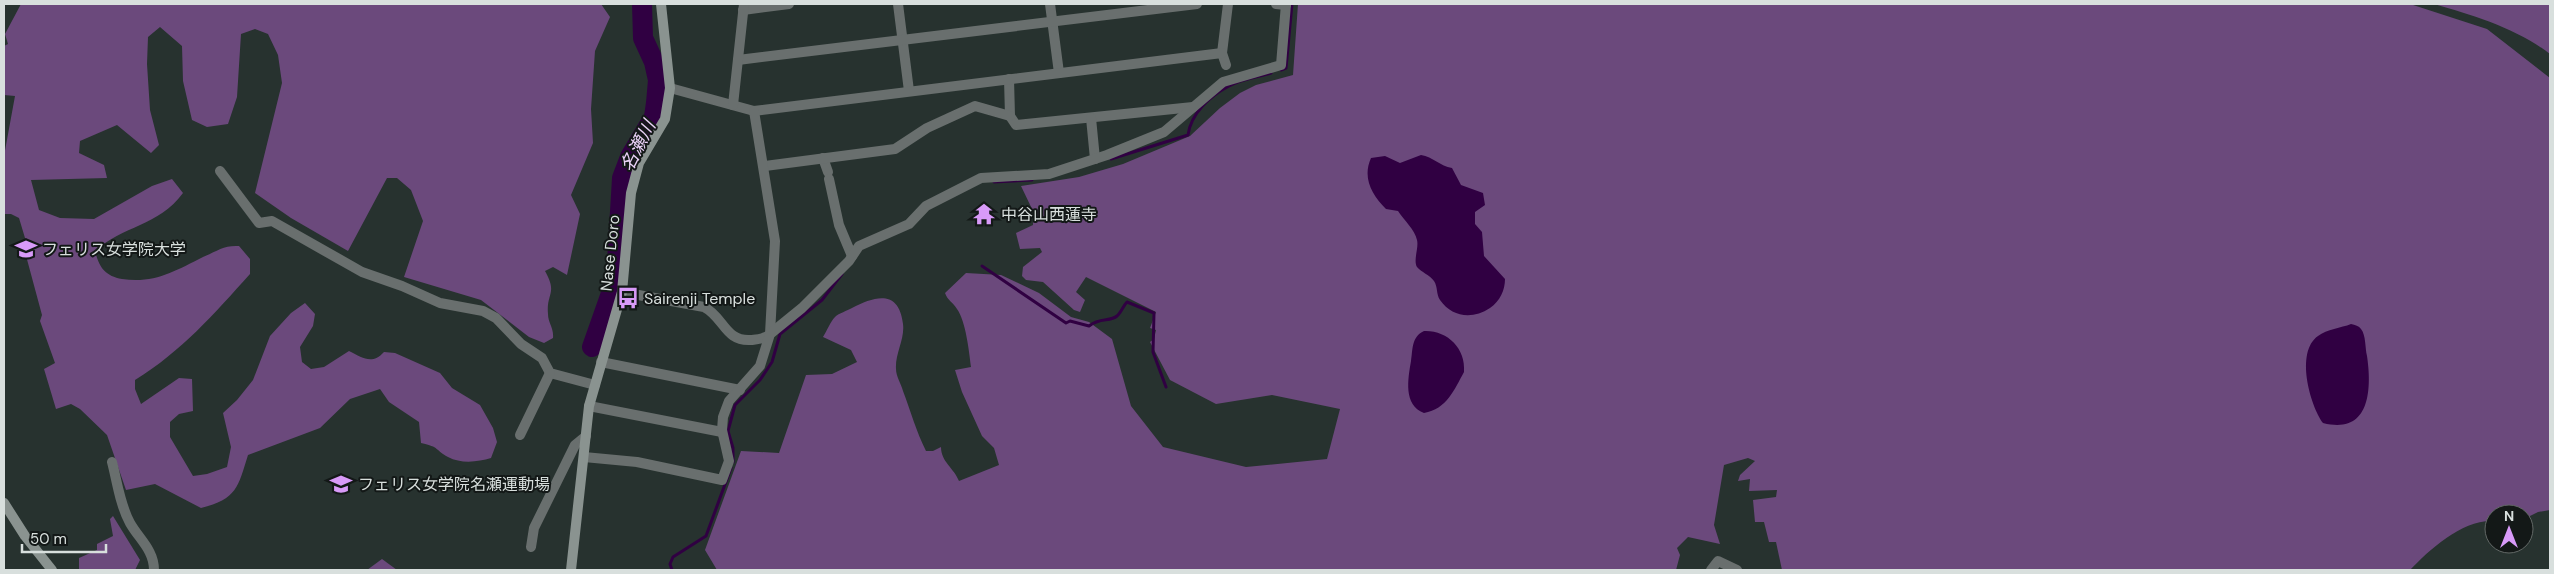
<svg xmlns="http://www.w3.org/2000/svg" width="2554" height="574" viewBox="0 0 2554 574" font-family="'DM Sans','Noto Sans JP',sans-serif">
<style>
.green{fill:#6b497c}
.water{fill:#300042}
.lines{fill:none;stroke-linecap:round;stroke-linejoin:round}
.stream{stroke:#300042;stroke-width:3}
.river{stroke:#300042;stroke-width:20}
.street{stroke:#696f6e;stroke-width:10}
.secondary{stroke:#8a9390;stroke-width:10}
.labels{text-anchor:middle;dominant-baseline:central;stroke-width:4;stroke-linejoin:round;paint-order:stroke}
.poi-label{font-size:16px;fill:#d8dfdd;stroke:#131817;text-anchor:start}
.street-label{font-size:16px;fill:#d8dfdd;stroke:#131817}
.water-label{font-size:18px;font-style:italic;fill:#ead1f7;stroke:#131817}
</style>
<rect width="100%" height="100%" fill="#27322f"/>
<g class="green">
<path d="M21 4H601L610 17 595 51 591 109 593 143 571 195 580 214 567 275 553 267 545 271C558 294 546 293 548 314 548 323 554 328 553 338L544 343 529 337 481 300 404 277 423 221 411 190 397 178H387L348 251 291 218 255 193 282 83 278 55 268 34 255 29 241 34 237 97 228 124 207 127 192 120 183 81 182 46 160 27 148 37 147 64 150 110 159 145 151 153 117 125 80 141 79 153 104 165 107 178 31 180 39 210 60 218 94 219 152 186 172 179 183 193C159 226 122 226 95 251 99 267 105 276 122 279 154 284 175 271 203 257 217 251 224 245 239 246L250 259V274C214 314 182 351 135 380V389L141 404 179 378 192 379 193 411 179 414 170 422V437L193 476 207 474 227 467 231 447 223 413 237 400 253 380 270 336 291 313 305 303 315 314 313 326 300 347 302 362 311 369 324 367 349 351C363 358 372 365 384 352L395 353 440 373 452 388 480 405 493 428 497 442 491 458C478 462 461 464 448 457 435 450 440 447 421 443L419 422 389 402 380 389 350 399 320 428 248 455C238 487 237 499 201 508L155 484 126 490 107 435 80 409 71 404 56 409 44 369 55 363 40 321 42 315 25 252 28 248 19 218 11 214H5L4 209V156L15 96 4 95V46L8 44 5 34Z"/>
<path d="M1298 4H2410L2487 29 2550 78V510L2538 512 2524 519V514H2494V521C2463 519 2430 549 2410 570H1782L1776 542H1769L1764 522H1755L1753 500 1776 497 1777 490 1749 491 1750 479 1738 481 1740 475 1755 461 1748 458 1724 465 1714 525 1720 544 1688 537 1677 548 1680 555 1676 570H717L705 550 741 451 779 453 806 375 832 374 857 362 851 350 823 337C827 331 830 322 835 317 839 313 847 311 852 308 875 296 899 289 903 324 905 339 895 354 896 369 896 376 901 384 903 391 911 412 916 431 926 451H933L941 447C941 462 954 468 959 481L999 465 994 448 982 436 962 392 955 370 971 367C969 351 966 322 957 309 953 302 948 301 945 293L966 273 1001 275 1039 293 1071 317 1089 322 1112 339 1131 406 1163 447 1246 467 1327 459 1340 409 1272 395 1216 404 1170 380 1150 342 1154 339 1156 330 1150 328 1156 312 1086 277 1076 292 1085 300 1080 312 1074 310 1043 282 1026 280 1022 276 1023 267 1042 252 1040 248 1020 249 1016 233 1033 225V211L1021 186 1079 177 1123 164 1190 136 1220 108 1240 93 1256 85 1293 75Z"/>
<path d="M2434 4H2550V54C2518 29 2473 15 2434 4Z"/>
<path d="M113 516 140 560 135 570H79V558L97 550V544L113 536 110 519Z"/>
<path d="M382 559 397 570H367Z"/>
</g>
<g class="water">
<path d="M1421 155C1433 157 1440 166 1452 168L1461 185 1483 193 1485 205 1475 212V224L1482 232 1484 256 1505 279C1505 290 1500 301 1490 308 1472 320 1452 317 1440 300 1436 294 1438 287 1434 281 1430 275 1421 272 1417 267 1413 260 1419 248 1417 240 1415 230 1404 220 1398 211L1386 209C1372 195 1362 178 1371 158L1385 156 1400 163Z"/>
<path d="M2351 324C2355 325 2359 326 2361 329 2366 335 2365 348 2367 356 2372 390 2370 435 2323 423 2310 405 2295 352 2318 336 2327 329 2341 328 2351 324Z"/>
<path d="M1424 331C1447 330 1466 348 1464 372 1454 390 1447 409 1424 413 1403 405 1408 379 1411 361 1413 350 1411 337 1424 331Z"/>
</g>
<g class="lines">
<g class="stream">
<path d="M1281 70 1286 68 1292 4"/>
<path d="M1111 159 1188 135C1191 113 1210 96 1229 86 1241 79 1258 77 1271 73"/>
<path d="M994 182 1032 180"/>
<path d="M982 266 1066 323 1070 321 1089 326C1100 317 1110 322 1117 316 1121 313 1123 306 1127 302L1154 313 1153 352 1166 387"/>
<path d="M733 462V448L728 431 735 405 760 380 772 362 780 334 822 300 842 274"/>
<path d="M672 570 670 564 673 557 706 536 731 468"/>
</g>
<path class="river" d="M592 347 616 279 622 178 630 157 654 117 656 103 658 80 654 62 643 38 642 4"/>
<g class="street">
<path d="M898 4 909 91"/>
<path d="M1050 4 1059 73"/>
<path d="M1276 4 1286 5"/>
<path d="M743 10 789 4"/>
<path d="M738 60 1197 4"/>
<path d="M1226 65 1222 53 1228 4"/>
<path d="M1009 79 1010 116 1016 125 1193 107"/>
<path d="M670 88 754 111 1222 53"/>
<path d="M733 105 744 4"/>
<path d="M1091 118 1095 159"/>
<path d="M823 158 828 172"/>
<path d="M765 166 895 149 927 128 975 106 1010 116"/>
<path d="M220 171 259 223 272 221 362 272 402 286 440 303 483 311 496 318 521 344 542 358 550 373 595 385"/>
<path d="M829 179 839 225 852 256"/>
<path d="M622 292 704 307C724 317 725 342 751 340 759 339 764 339 770 334L775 241 754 111"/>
<path d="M601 362 740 390"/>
<path d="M589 406 722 432"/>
<path d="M520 435 550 373"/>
<path d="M584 457 637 462 722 480 729 461 722 430 723 417 729 401 760 366 770 334 802 308 849 261 859 246 909 224 926 206 981 178 1049 174 1107 155 1164 132 1223 82 1281 65 1286 4"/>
<path d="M112 462C117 481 120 505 130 523 139 539 154 550 154 570"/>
<path d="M531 547 534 528 575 445 586 436"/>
<path d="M1711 570 1718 561 1737 570"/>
</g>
<g class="secondary">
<path d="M4 503 25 536 52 570"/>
<path d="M571 570 589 406 622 292 631 193 639 163 665 119 670 88 661 4"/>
</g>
</g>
<defs>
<g id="temple-bare" transform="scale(1.725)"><path d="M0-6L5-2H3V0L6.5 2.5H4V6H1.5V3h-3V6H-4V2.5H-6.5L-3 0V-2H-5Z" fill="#d89af8" stroke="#131817" stroke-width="2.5" paint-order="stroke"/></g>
<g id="university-bare" transform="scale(1.725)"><path d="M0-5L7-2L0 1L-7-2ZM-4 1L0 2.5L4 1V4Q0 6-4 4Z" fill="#d89af8" stroke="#131817" stroke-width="2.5" paint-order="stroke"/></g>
<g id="bus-bare" transform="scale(1.725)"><path d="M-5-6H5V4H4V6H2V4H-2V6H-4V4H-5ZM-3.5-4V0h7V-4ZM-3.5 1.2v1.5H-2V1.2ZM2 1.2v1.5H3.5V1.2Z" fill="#d89af8" stroke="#131817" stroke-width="2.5" paint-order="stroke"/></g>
</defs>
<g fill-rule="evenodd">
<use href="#temple-bare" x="984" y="214"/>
<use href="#university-bare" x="26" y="249"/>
<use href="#bus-bare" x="628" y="298"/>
<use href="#university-bare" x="341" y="484"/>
</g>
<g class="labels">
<g class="poi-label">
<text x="1001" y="214">中谷山西蓮寺</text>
<text x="42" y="249">フェリス女学院大学</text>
<text x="644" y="298">Sairenji Temple</text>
<text x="358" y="484">フェリス女学院名瀬運動場</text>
</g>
<g class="street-label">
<text transform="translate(610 253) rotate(-84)">Nase Doro</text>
</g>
<g class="water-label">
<text transform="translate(638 146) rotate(-63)">名瀬川</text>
</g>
</g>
<rect width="2554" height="574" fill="none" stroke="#d8dfdd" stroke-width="10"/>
<g transform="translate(2509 529)"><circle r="24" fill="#131817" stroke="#626866"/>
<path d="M0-4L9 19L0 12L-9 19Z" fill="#d89af8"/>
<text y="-8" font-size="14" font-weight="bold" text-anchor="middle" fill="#d8dfdd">N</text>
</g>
<path d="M22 544v8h84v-8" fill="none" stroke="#d8dfdd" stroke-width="2.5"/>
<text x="30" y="544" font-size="15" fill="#d8dfdd" stroke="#131817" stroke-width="4" paint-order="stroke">50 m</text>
</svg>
